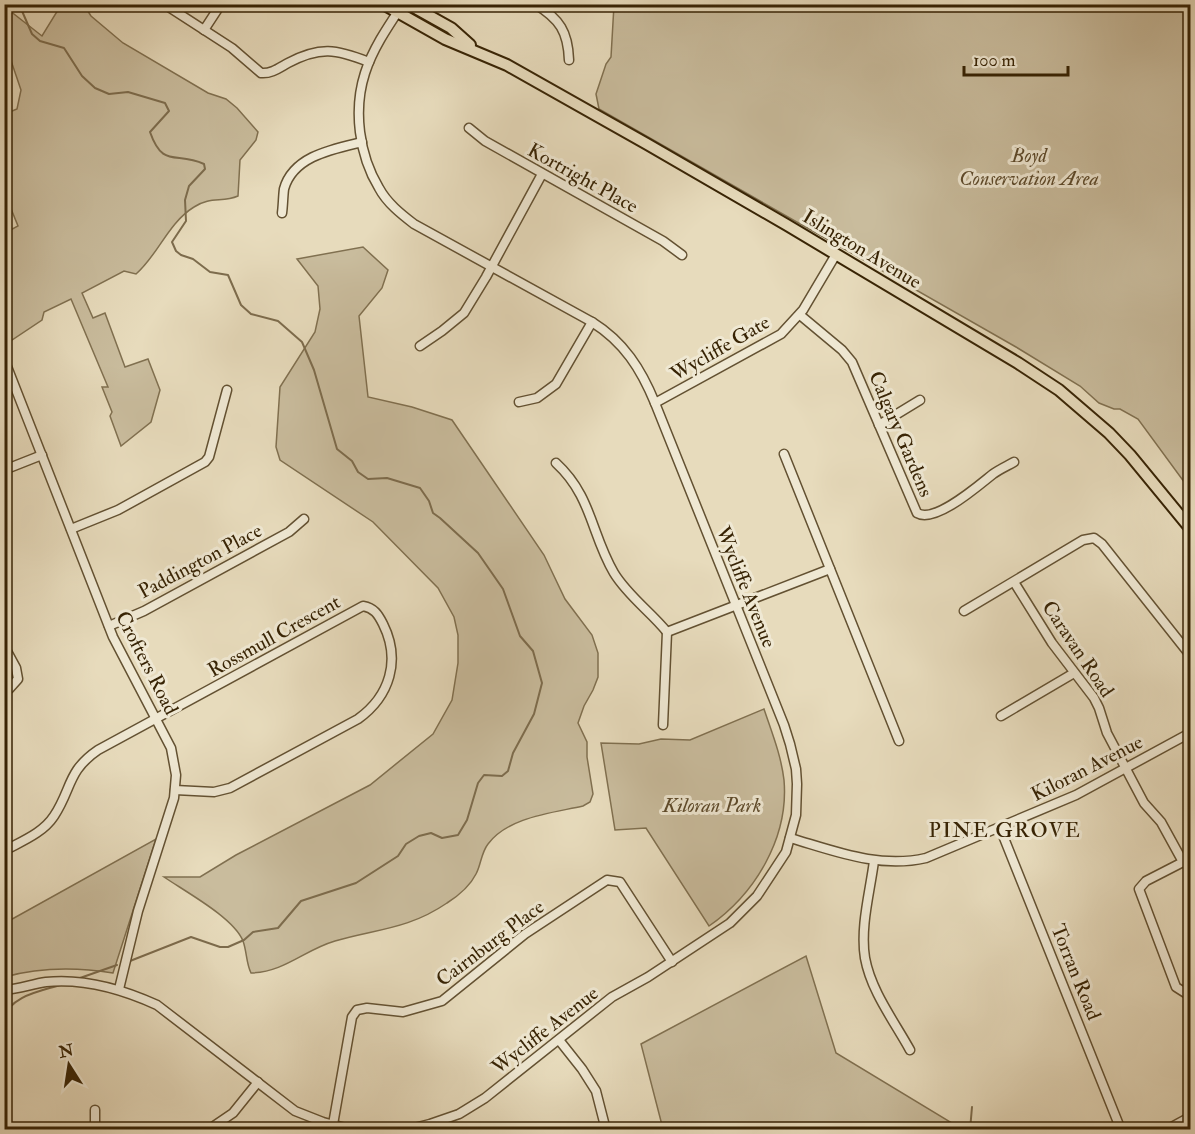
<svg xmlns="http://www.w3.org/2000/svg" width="1195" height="1134" viewBox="0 0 1195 1134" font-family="'IM FELL Double Pica',serif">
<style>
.green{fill:#c9bc9d;stroke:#807050;stroke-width:1.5}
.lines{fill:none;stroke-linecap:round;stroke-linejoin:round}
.stream{stroke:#7d6c4d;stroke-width:2}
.minor-casing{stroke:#635132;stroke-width:11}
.major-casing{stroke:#372304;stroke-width:14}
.minor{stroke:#efe8d3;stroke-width:8}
.major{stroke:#e7dbbc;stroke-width:10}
.labels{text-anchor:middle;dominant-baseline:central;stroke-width:6;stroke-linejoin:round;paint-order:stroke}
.park-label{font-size:20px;font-style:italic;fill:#5c492a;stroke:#efe8d3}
.street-label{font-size:20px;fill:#372304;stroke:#efe8d3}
.neighbourhood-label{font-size:21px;letter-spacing:1.5px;fill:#372304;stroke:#efe8d3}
</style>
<rect width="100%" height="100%" fill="#e7dbbc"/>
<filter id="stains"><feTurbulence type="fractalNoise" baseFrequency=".00333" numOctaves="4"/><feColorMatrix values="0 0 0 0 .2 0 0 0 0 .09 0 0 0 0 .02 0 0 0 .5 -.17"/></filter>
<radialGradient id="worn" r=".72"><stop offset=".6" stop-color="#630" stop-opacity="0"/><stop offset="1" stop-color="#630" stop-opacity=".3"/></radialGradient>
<g class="green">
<path d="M61 5H84L91 16 123 43 208 93 226 99 237 108 258 132 256 140 240 160 238 196C222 203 211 196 194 207 168 223 158 255 136 274L124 271 82 293 93 318 105 313 125 367 148 359 160 390 151 422 121 446 110 416 112 412 102 387H108L71 299 44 312 42 320 12 340H9L5 329V233L18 226 5 194V114L17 109 21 90 5 43V7L42 36Z"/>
<path d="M614 5H1190V490L1138 419 1120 409H1114L1099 403 1080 386 1016 347 599 109 596 94 606 64 611 57Z"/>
<path d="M363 247 388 270 382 288 359 316 368 397 412 407 452 420 544 555 565 599 592 635 598 653V677L593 690 584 706 578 723 587 742V757L593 794 590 802 583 806C552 813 508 817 488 844 481 853 481 865 476 874 470 886 458 896 447 903 409 929 377 929 335 941 304 950 285 972 251 973 246 963 247 952 243 941 234 918 186 892 164 877H200L236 855 370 785 433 734 452 700 458 663V635L454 617 438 588 373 522 280 460 276 447 280 387 315 332 320 309 318 286 297 259Z"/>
<path d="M764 709C772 733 781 755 784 780 789 838 755 894 709 926L646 828 615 830 601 743 639 744 661 739 690 740Z"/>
<path d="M156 839 113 973C75 967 41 967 5 977V923Z"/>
<path d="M806 956 836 1053 952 1123 958 1129H663L641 1044Z"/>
</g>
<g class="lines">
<g class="stream">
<path d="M16 4 22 11 32 34 40 41 64 48 82 76 95 88 109 94 128 92 165 103 169 111 150 132C163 169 176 151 204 164L205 169 189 186 185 200 186 221 172 242 176 251 181 255 193 259 210 272 228 275 241 305 251 314 278 321 302 342 314 370 337 449 352 461 358 472 368 479 387 478 420 488 429 501 433 513 440 518 478 553 503 589 520 636 533 651 542 683 534 714 513 753 508 771 502 776 484 775 478 783 467 820 458 835 442 838 431 833 419 836 406 844 398 856 356 883 301 901 278 928 253 932 244 940 228 947H220L191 937 130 961"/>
<path d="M80 978 117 965"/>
<path d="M4 1019C9 996 41 991 60 985"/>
<path d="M970 1130 972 1107"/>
</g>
<g class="minor-casing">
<g id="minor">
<path d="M164 4 232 48 261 73C271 74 279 68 288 63 320 46 336 49 369 62"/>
<path d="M403 4C389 25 373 48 365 73 353 110 359 155 379 188 387 203 401 214 414 224L592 322C624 342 641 369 655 403L784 725 790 744 796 769 797 784 796 815 786 852 757 896 730 923 648 977 612 997 485 1098 459 1114 430 1124 406 1130"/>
<path d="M535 4C560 19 568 32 569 60"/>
<path d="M204 30 221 4"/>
<path d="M469 128 485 141 663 241 682 255"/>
<path d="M282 213C283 206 283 197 284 189 293 156 333 149 362 142"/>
<path d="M800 315 842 350 852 362 917 513C935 524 979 485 993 474 1000 469 1007 466 1014 462"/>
<path d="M420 346 442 331 464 313 486 277 542 174"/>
<path d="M4 359 113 637 171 748 176 775 174 798 138 911 119 989"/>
<path d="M519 402 537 398 556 384 592 322"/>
<path d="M655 403 781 334 803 310 835 256"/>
<path d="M879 425 920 400"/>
<path d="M784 454 899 741"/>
<path d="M556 463C592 496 591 534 614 573 628 596 651 612 667 632"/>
<path d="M4 470 42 455"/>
<path d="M71 529 118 510 205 462 209 457 227 390"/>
<path d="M1014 582 1052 643 1094 698 1099 708 1107 733 1144 803 1161 822 1183 862 1146 881 1139 889 1176 987 1187 994 1190 993"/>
<path d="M964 611 1083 540 1094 538 1102 544 1190 655"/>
<path d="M109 626 144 611 289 532 304 519"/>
<path d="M667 632 830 569"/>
<path d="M4 646 16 668 18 679 9 689 4 692"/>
<path d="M1001 716 1074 673"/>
<path d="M663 725 667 632"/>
<path d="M1000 828 1121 1130"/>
<path d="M790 838C835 851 879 869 926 858L1076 795 1190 733"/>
<path d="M4 851C22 841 43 833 54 816 72 789 67 771 98 750L363 606C374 608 378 614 383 624 401 660 390 696 358 719L230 788 214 792 175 790"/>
<path d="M874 861C870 892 860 927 865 958 871 991 894 1021 910 1050"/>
<path d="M4 990C19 989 32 984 46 982 85 978 122 989 157 1005L295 1111 323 1122 353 1130"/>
<path d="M559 1040 582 1069 596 1091 606 1130"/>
<path d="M95 1110V1130"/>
<path d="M208 1130 233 1113 258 1082"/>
<path d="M332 1130 352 1017 357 1010 367 1008 403 1012 442 1001 525 934 607 880 620 882 672 962"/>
<path d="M1166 1130 1190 1117"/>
</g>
</g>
<g class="major-casing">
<g id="major">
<path d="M383 4 445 39 507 65 647 144 787 225 1018 363 1059 390 1109 433 1130 455 1190 528"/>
<path d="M408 4 451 28 470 45"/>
</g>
</g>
<use href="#minor" class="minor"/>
<use href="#major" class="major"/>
</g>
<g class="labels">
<g class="park-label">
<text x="1029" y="155">Boyd<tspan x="1029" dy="23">Conservation Area</tspan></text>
<text x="712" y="805">Kiloran Park</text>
</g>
<g class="street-label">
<text transform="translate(583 178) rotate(29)">Kortright Place</text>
<text transform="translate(862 249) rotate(31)">Islington Avenue</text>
<text transform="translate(720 348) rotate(-30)">Wycliffe Gate</text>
<text transform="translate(901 434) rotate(67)">Calgary Gardens</text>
<text transform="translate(200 561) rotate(-28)">Paddington Place</text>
<text transform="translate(746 587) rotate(68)">Wycliffe Avenue</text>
<text transform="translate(274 636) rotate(-29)">Rossmull Crescent</text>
<text transform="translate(1078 649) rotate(56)">Caravan Road</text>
<text transform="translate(147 663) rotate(63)">Crofters Road</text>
<text transform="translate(1087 768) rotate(-27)">Kiloran Avenue</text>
<text transform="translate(490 943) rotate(-37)">Cairnburg Place</text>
<text transform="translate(1076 972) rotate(68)">Torran Road</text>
<text transform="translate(545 1030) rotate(-38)">Wycliffe Avenue</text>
</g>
<g class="neighbourhood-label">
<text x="1005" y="830">PINE GROVE</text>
</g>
</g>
<rect width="1195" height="1134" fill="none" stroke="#e7dbbc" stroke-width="24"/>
<rect x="6" y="6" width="1183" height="1122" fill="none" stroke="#372304" stroke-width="3"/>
<rect x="12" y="12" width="1171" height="1110" fill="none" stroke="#372304" stroke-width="1.5"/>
<g transform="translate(69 1065) rotate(348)" stroke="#efe8d3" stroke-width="4.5" paint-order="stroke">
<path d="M0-4.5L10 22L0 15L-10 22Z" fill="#372304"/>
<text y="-9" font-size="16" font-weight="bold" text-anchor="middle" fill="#372304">N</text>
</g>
<path d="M964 66v9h104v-9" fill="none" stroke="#372304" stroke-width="3"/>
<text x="973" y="66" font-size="18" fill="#372304" stroke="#efe8d3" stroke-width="4.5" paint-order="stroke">100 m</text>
<rect width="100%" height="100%" filter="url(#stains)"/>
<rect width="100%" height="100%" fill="url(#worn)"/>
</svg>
